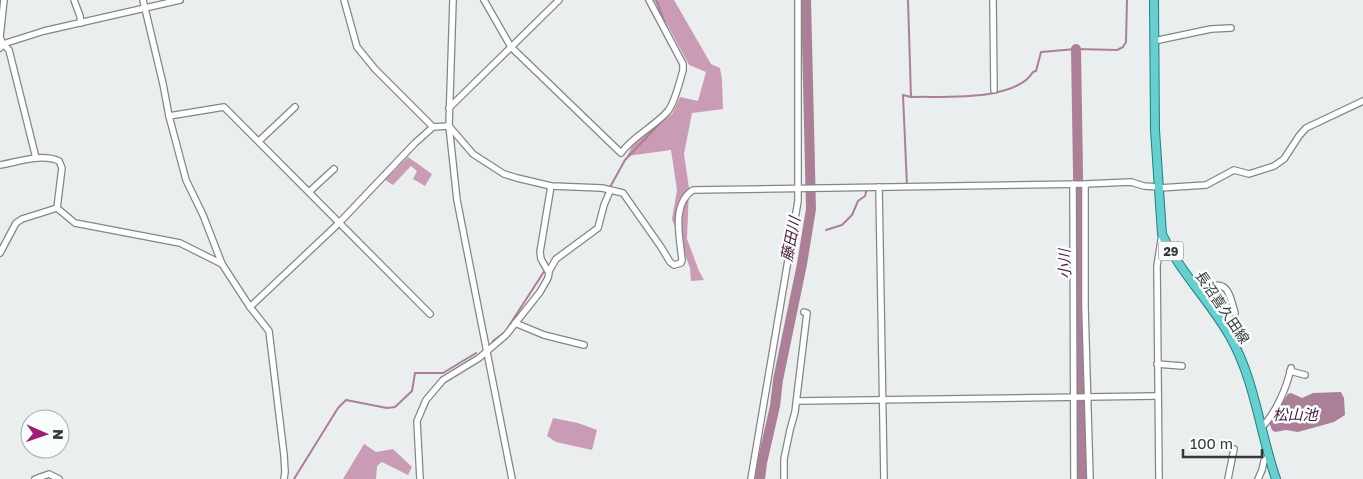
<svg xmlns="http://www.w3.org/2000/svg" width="1363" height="479" viewBox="0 0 1363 479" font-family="'Golos Text','Noto Sans JP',sans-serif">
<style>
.forest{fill:#ca9bb4}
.water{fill:#ac7f98}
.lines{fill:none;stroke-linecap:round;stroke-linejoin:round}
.stream{stroke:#ac7f98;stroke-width:2}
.river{stroke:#ac7f98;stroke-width:10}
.minor-casing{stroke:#828686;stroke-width:8}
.major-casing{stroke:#178384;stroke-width:10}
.minor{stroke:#fff;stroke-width:5.5}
.major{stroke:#6acdce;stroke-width:8}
.labels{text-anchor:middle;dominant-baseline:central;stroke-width:5;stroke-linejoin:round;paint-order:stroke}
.shield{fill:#f7fcfc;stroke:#707373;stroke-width:1}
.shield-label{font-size:12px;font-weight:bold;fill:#363838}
.street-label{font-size:14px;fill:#363838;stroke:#f7fcfc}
.water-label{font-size:15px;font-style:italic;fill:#4c1437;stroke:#f7fcfc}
</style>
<rect width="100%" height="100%" fill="#eaeeee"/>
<g class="forest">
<path d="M654 0H674L711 64 720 68 722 80 723 109 692 113 684 154 689 188 687 239 699 271 704 280 691 281 690 268 672 219 677 190 671 150 627 156 635 141 672 114 680 97 698 101 706 72 689 65Z"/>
<path d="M408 157 432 174 425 186 413 179 417 171 411 166 393 185 385 180Z"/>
<path d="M553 418 578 423 597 430 592 450 556 442 547 436Z"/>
<path d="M364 444 376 452 393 449 412 467 408 475 382 462 377 466 376 479H343Z"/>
</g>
<path class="water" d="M1341 392 1344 398 1345 415 1334 422 1298 432 1286 430 1275 432 1272 430 1269 422 1288 394 1291 393 1302 398 1313 393Z"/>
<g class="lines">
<g class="stream">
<path d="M656 0 669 33"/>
<path d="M908 0 911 97"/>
<path d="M907 186 903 95 911 97C943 96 1015 102 1033 72L1036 71 1041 52 1076 49 1117 50 1123 47 1126 42 1127 0"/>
<path d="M609 189 625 160 661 122"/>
<path d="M826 230 842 225 852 215 858 201 865 196 867 189"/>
<path d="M493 341 505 332 545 270"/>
<path d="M294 479 338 408 346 400 387 408 395 407 412 391 415 373H443L476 353"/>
</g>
<g class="river">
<path d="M1076 49 1078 173 1080 420 1082 470 1083 479"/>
<path d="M760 479 762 463 775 406 778 380 802 264 811 209 806 0"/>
</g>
<g class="minor-casing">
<g id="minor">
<path d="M4 0 0 37 3 44 9 50 36 158"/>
<path d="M74 0 80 16 81 23"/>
<path d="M143 0 163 84 169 116 186 180 203 215 222 264 250 307 269 331 284 455 285 472 284 479"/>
<path d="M344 0 357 47 375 69 433 127 449 126 473 154 504 174 517 178 551 186 602 188 623 193 661 247 670 262 674 265 681 263 682 260C680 238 671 204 693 190L1085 184 1131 182 1144 186 1159 187"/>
<path d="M453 0 449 126 457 200 512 479"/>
<path d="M484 0 511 47 621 153C633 136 654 127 668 111 675 102 680 81 683 70V64L649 0"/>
<path d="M993 0 994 90"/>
<path d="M1154 41 1211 29 1231 28"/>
<path d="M0 48 3 44 44 31 180 0"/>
<path d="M449 108 559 0"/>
<path d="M169 116 224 107 430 314"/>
<path d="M259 141 295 107"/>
<path d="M0 165C18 162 42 153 59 161L62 168 57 208"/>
<path d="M1073 184 1074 479"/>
<path d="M1085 184V307L1090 479"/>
<path d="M879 187 884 479"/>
<path d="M1159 188 1206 185 1234 170 1249 174 1274 166 1284 159 1299 136 1306 128 1363 101"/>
<path d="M309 192 334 169"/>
<path d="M0 253 16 223 22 219 57 208 75 223 180 243 222 264"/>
<path d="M549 271 556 259 598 228 604 205 610 191"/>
<path d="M1194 286C1226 285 1226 280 1235 313"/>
<path d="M250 307 339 223 415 143 433 127"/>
<path d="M515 323 544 335 584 345"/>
<path d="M1157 364 1182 366"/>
<path d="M1290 371 1305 375"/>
<path d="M797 401 1157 396"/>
<path d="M1261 428C1275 415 1287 387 1291 368"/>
<path d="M35 479 49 474 59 479"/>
<path d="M420 479 417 421 426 400 443 380 479 358 506 335 540 292 548 278 549 273 541 259 540 252 551 186"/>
<path d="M751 479 798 201V0"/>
<path d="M784 479V459L790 430 795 412 807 313 804 312"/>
<path d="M1159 479 1157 266 1162 234"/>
<path d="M1228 479 1234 449"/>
<path d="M1258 479 1262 470 1264 461 1268 457"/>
</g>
</g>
<g class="major-casing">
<path id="major" d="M1154 0 1155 130 1162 234C1180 273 1212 303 1232 340 1255 382 1260 433 1276 479"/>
</g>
<use href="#minor" class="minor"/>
<use href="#major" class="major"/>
</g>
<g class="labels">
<rect class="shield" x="1158.5" y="241.5" width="25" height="19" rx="4"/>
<g class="shield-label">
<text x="1171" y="251">29</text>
</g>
<g class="street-label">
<text transform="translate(1223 307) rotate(56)">長沼喜久田線</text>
</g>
<g class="water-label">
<text transform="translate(790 239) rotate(-79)">藤田川</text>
<text transform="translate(1064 264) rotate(-91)">小川</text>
<text x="1295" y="414">松山池</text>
</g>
</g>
<g transform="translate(45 434) rotate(92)"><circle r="24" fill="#f7fcfc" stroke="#aaaeae"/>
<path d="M0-4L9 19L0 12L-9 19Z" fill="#9d1f73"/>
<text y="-8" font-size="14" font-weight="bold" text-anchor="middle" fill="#363838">N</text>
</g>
<path d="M1183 449v8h79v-8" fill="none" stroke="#363838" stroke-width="2.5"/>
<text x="1190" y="449" font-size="15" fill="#363838" stroke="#f7fcfc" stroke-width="4" paint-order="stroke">100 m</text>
</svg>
